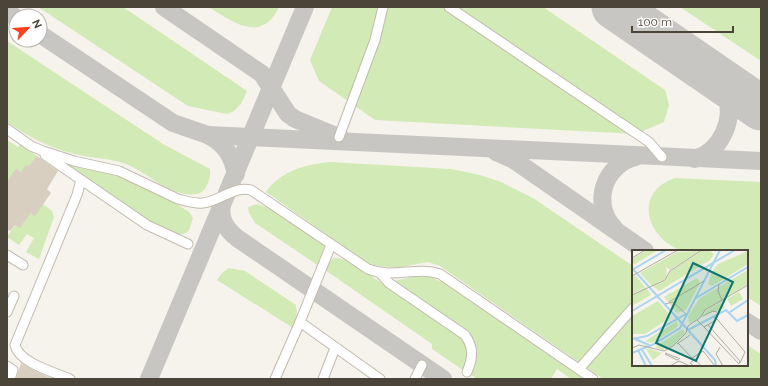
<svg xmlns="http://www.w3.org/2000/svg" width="768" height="386" viewBox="0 0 768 386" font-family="Raleway,sans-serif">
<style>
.green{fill:#d2eab5}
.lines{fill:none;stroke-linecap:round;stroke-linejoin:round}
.taxiway{stroke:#c8c6c3;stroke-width:18}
.runway{stroke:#c8c6c3;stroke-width:45}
.building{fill:#d8cfc1}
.minor-casing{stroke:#c2bbae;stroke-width:11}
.minor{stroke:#fff;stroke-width:9}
.inset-river{fill:none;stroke:#a9d4f2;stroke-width:2}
.inset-road{fill:none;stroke:#b2ada4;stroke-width:1}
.view{fill:#0f766e;fill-opacity:0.15;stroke:#0f766e;stroke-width:2}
.inset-edge{fill:none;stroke:#4b4439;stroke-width:2}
</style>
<rect width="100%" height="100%" fill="#f6f3ec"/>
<g class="green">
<path d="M38 7H123L247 91 241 104 234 111 227 114 188 106Z"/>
<path d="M209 7H279C262 44 232 22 209 7Z"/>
<path d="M332 7H543L665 90 669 105 664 122 636 134 375 120 319 81 310 60Z"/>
<path d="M680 7H761V61Z"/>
<path d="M7 41 163 144 210 169C211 178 207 192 197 194 168 198 147 170 120 162 105 158 90 158 75 154 49 148 29 137 7 122Z"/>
<path d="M7 140 18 147 20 144 37 156 30 167 26 166 23 173 16 168 7 181Z"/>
<path d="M62 161C109 171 148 185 189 212L193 218 189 230 186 233 178 235 148 221Z"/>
<path d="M330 162 451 169 480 175 501 182 533 198 633 266V365H747V345L761 354V379H603L440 266 428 262 396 268 374 265 366 262 266 192C282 170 304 165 330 162Z"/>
<path d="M675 178 761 182V306L747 297V251C735 251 687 254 680 250 645 236 634 192 675 178Z"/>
<path d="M43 204 52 211 54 217 39 259 26 252 34 238 27 234 19 245 7 237 15 225 20 228 31 213Z"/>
<path d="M257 204 279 212 323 242 326 250 319 266 255 223 249 213 248 207Z"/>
<path d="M334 258H338L349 261 462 338C469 348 469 358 463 370L432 349V344L325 270 329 262Z"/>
<path d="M229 268 245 271 296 305 297 317 293 328 217 280 222 273Z"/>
<path d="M417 276 430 277 444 283 584 379H571L557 369 551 379H477L470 374 477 355V348L469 333 393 281Z"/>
</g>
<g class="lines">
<g class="taxiway">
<path d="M164 7 262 74 288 114 295 119 341 138"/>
<path d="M7 11 16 18"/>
<path d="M40 34 173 123 208 135 761 161"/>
<path d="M208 135C225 144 232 155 236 174"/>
<path d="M496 152 514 160 645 251"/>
<path d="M695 159C721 151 735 120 726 95 722 84 713 76 704 69"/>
<path d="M222 204C219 219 226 229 237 238L443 379"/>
<path d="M614 228C591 204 604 164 636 157"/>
<path d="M747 322 761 331"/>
<path d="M149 379 305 7"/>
</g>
<path class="runway" d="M614 7 761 108"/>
</g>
<g class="building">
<path d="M37 156 58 171 47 189 51 193 35 216 31 213 20 228 15 225 10 231 7 229V181L16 168 21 172 26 165 29 166Z"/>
<path d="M21 363 35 371 53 379H16Z"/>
</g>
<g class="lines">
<g class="minor-casing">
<g id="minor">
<path d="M449 7 649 142 662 157"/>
<path d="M7 129 31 146 43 151 74 161 119 171 178 199C186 201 194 204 203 203 220 201 233 186 251 190L368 269C394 279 416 266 440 274L593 379"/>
<path d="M339 137 375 40 383 7"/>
<path d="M45 155 147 225 188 244"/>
<path d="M331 245 300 322 380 379"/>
<path d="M7 255 23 265"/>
<path d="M381 274 389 283 465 335C474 348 473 358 467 372"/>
<path d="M7 312 14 296"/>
<path d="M7 366 13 370 10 379"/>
<path d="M579 369 633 308"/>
<path d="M70 379C54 372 19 363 15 345L77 195 81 180"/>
<path d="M275 379 300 322"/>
<path d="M323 379 335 348"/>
<path d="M415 379 422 365"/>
</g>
</g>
<use href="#minor" class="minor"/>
</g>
<g transform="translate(632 250)">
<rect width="116" height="116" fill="#f6f3ec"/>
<path d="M14 0H26L3 14 0 13V9ZM69 1 38 20 34 17 35 28 24 33 19 35 8 23 45 2ZM70 1H78L82 4 78 10 27 41 19 35 34 30 39 21ZM116 1V14L80 36 76 34 80 22 86 14ZM116 20V34L73 60 71 65 57 74 56 66 68 48ZM3 25 13 37 0 44V27ZM65 28 68 33 54 60 45 63 32 47ZM116 36 107 42 111 49 99 56 95 49ZM14 37 19 45 0 56V45ZM93 49 89 53 93 58 72 65 74 61ZM26 51 38 65V68L13 84H0V66ZM45 71 46 75 44 78 20 93 13 91ZM51 79 53 83 41 95 31 100 23 97ZM14 99H18L30 103 21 110Z" fill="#d2eab5"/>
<path class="inset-river" d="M0 18 83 110 84 116M0 20 34 0M64 48 116 17M0 61 103 0M98 62 116 50M56 80 94 60 105 71 116 65M0 89 15 86 54 64M3 89 17 95M9 98 20 116M6 100 14 116M0 103 22 94 48 78 88 0"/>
<path class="inset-road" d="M0 8 13 0M0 26 46 0M87 34 86 41 90 50M0 45 33 30 38 21 70 0M37 52 72 31M33 54 41 52 54 64M71 66 81 61 85 62M85 69 113 102 108 113M65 70 72 77 84 70 82 67M72 77 107 114 108 111 76 75M46 93 60 108 71 101 83 116M45 94 58 85M88 97 84 104 91 116M0 98 7 95 32 101 41 96 54 83 56 76 69 67 73 60 116 35M33 103 46 108M33 104 45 110 48 108M38 116 47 111 58 116M62 116 58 113 63 109 69 116"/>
<path class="view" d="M61 13 101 32 64 111 24 93Z"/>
<rect width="116" height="116" class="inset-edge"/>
</g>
<rect width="768" height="386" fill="none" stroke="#4b4439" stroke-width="16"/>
<g transform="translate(28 28) rotate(65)"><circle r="19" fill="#ffffff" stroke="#b7b4b0"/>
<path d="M0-3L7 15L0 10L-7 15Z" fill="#fc3f1d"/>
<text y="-6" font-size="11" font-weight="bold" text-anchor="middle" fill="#4b4439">N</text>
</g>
<path d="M632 26v6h101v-6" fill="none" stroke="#4b4439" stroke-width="2"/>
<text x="638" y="26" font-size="12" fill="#4b4439" stroke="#ffffff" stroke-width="3" paint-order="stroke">100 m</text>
</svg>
